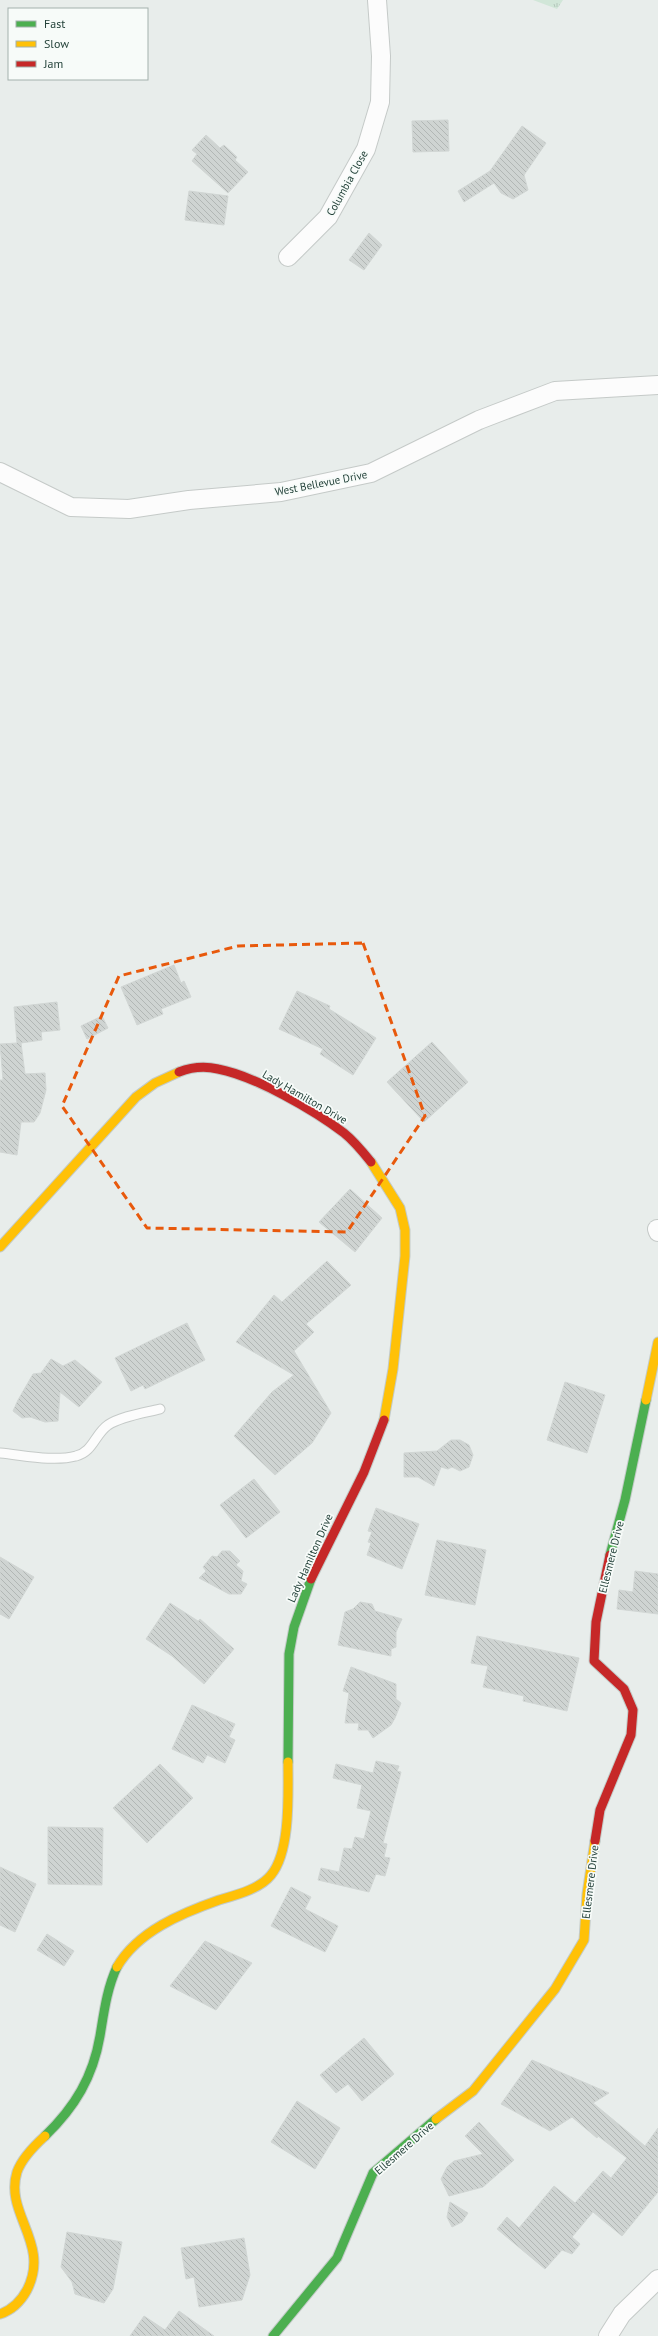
<svg xmlns="http://www.w3.org/2000/svg" width="658" height="2336" viewBox="0 0 658 2336" font-family="'PT Sans',sans-serif">
<style>
.grass{fill:url(#grass-tufts)}
.building{fill:url(#building-back-hatch);stroke:#d1d6d4}
.lines{fill:none;stroke-linecap:round;stroke-linejoin:round}
.lane-casing{stroke:#c5cac8;stroke-width:11}
.street-casing{stroke:#c5cac8;stroke-width:20}
.fast-casing{stroke:#c3cbc8;stroke-width:11}
.slow-casing{stroke:#c3cbc8;stroke-width:11}
.jam-casing{stroke:#c3cbc8;stroke-width:11}
.lane{stroke:#fcfcfc;stroke-width:9}
.street{stroke:#fcfcfc;stroke-width:18}
.fast{stroke:#4caf50;stroke-width:9}
.slow{stroke:#ffc107;stroke-width:9}
.jam{stroke:#c62828;stroke-width:9}
.marked{fill:none;stroke:#e8590c;stroke-width:3;stroke-dasharray:8 5;stroke-linejoin:round}
.labels{text-anchor:middle;dominant-baseline:central;stroke-width:3.5;stroke-linejoin:round;paint-order:stroke}
.street-label{font-size:11px;fill:#24423a;stroke:#f7fbf9}
</style>
<defs>
<pattern id="grass-tufts" width="24" height="20" patternUnits="userSpaceOnUse"><rect width="24" height="20" fill="#d1e6d8"/><path d="M3 7l-1-3M5 7V3M7 7l1-3M15 17l-1-3M17 17v-4M19 17l1-3" fill="none" stroke="#b3c6ba"/></pattern>
<pattern id="building-back-hatch" width="6" height="6" patternUnits="userSpaceOnUse"><rect width="6" height="6" fill="#cfd4d2"/><path d="M-1 5l2 2M0 0l6 6M5-1l2 2" fill="none" stroke="#b2b7b5"/></pattern>
</defs>
<rect width="100%" height="100%" fill="#e8edeb"/>
<path class="grass" d="M533 0H563L557 9Z"/>
<g class="building">
<path d="M448 120 449 151 413 152 412 121Z"/>
<path d="M522 126 546 143 524 175 528 190 513 199 501 193 494 183 464 202 458 191 490 171Z"/>
<path d="M206 135 220 148 224 145 237 157 235 160 248 172 228 193 192 161 197 154 192 150Z"/>
<path d="M189 191 228 196 224 225 185 220Z"/>
<path d="M369 233 382 245 364 270 349 260Z"/>
<path d="M174 965 181 983 184 981 191 997 161 1009 163 1014 137 1025 121 987Z"/>
<path d="M297 991 330 1006 329 1009 376 1038 353 1075 320 1054 323 1049 279 1029Z"/>
<path d="M57 1002 60 1030 41 1032 42 1040 21 1043 25 1074 45 1073 46 1090 40 1113 34 1122H21L17 1155 0 1152V1080H3L0 1044 17 1043 14 1007Z"/>
<path d="M102 1016 108 1028 87 1039 81 1026Z"/>
<path d="M432 1042 468 1082 424 1122 387 1082Z"/>
<path d="M350 1189 382 1218 355 1252 319 1222Z"/>
<path d="M327 1261 351 1285 306 1324 314 1332 294 1351 331 1413 312 1443 275 1475 234 1436 272 1392 294 1375 236 1342 274 1295 282 1302Z"/>
<path d="M187 1323 205 1360 145 1389 143 1385 131 1391 115 1358Z"/>
<path d="M51 1359 63 1366 75 1360 102 1382 79 1407 60 1392 58 1421 45 1422 30 1417 22 1418 13 1411 18 1400 33 1374 41 1373Z"/>
<path d="M565 1382 605 1395 587 1453 547 1440Z"/>
<path d="M451 1440H460L469 1445 473 1455 469 1467 460 1471 452 1467 448 1469 441 1467 434 1486 418 1477H404V1453L437 1451Z"/>
<path d="M254 1479 280 1512 246 1538 220 1505Z"/>
<path d="M376 1508 419 1524 402 1569 367 1555 371 1543 368 1542 372 1532 368 1531Z"/>
<path d="M437 1540 486 1550 475 1605 425 1595Z"/>
<path d="M222 1551H230L240 1561 236 1565 243 1571 241 1581 247 1584 241 1594H229L199 1578 206 1571 203 1567 212 1556 217 1557Z"/>
<path d="M0 1557 34 1577 9 1619 0 1614Z"/>
<path d="M635 1571 658 1574V1614L617 1609 619 1590 633 1592Z"/>
<path d="M360 1602 372 1604 375 1611 402 1619 396 1632V1647L391 1649V1656L338 1645 345 1612 353 1609Z"/>
<path d="M170 1603 198 1621 200 1619 234 1649 204 1684 172 1656 146 1639Z"/>
<path d="M477 1636 579 1658 567 1711 523 1701 524 1696 483 1687 488 1666 471 1663Z"/>
<path d="M351 1667 396 1684V1699L401 1703 395 1718 391 1725 373 1738 368 1730H358L359 1723H345L349 1693 343 1691Z"/>
<path d="M192 1705 235 1724 229 1737 235 1740 225 1763 207 1755 203 1763 172 1749Z"/>
<path d="M376 1761 399 1766 397 1771 401 1772 383 1843 387 1844 384 1857 390 1858 385 1876 376 1874 369 1892 318 1880 321 1868 339 1872 344 1848 352 1849 355 1837 364 1839 371 1811 357 1808 362 1785 333 1778 336 1764 373 1773Z"/>
<path d="M160 1764 193 1798 147 1843 113 1808Z"/>
<path d="M48 1827 103 1828 102 1885 48 1884Z"/>
<path d="M0 1867 36 1884 15 1932 0 1925Z"/>
<path d="M291 1887 311 1897 305 1909 338 1926 325 1952 271 1926Z"/>
<path d="M47 1934 74 1951 64 1966 37 1950Z"/>
<path d="M205 1941 252 1963 216 2010 170 1986Z"/>
<path d="M364 2038 394 2074 362 2101 348 2084 336 2093 320 2075Z"/>
<path d="M532 2060 609 2093 593 2103 645 2146 658 2128V2192L622 2236 593 2212 572 2237 580 2244 572 2254 562 2250 545 2269 497 2229 507 2217 519 2228 554 2186 575 2203 603 2171 611 2178 627 2158 598 2136 597 2138 572 2117 550 2131 501 2104Z"/>
<path d="M297 2101 340 2128 315 2169 271 2142Z"/>
<path d="M479 2122 514 2160 483 2187 449 2196 441 2179 447 2167 454 2161 483 2154 465 2136Z"/>
<path d="M450 2202 468 2213 462 2222 452 2227 447 2217Z"/>
<path d="M67 2232 122 2242 113 2289 104 2303 75 2294 72 2282 61 2267Z"/>
<path d="M244 2238 250 2275 242 2300 199 2307 194 2277 186 2279 181 2248Z"/>
<path d="M179 2311 214 2336H130L144 2316 165 2330Z"/>
</g>
<g class="lines">
<g class="lane-casing">
<path id="lane" d="M0 1453C23 1455 53 1462 76 1456 93 1452 95 1434 108 1425 122 1416 144 1413 160 1409"/>
</g>
<g class="street-casing">
<g id="street">
<path d="M288 257 328 217 366 149 380 102 381 56 377 0"/>
<path d="M0 472 71 507 129 509 189 500 281 492 371 473 479 420 555 391 658 385"/>
<path d="M657 1229 658 1232"/>
<path d="M608 2336 622 2314 658 2279"/>
</g>
</g>
<g class="fast-casing">
<g id="fast">
<path d="M610 1555 625 1500 646 1400"/>
<path d="M288 1762 289 1654 294 1627 311 1579"/>
<path d="M45 2136C75 2107 93 2077 100 2036 104 2012 107 1988 117 1967"/>
<path d="M273 2336 337 2258 373 2173 436 2119"/>
</g>
</g>
<g class="slow-casing">
<g id="slow">
<path d="M371 1162 400 1208 405 1230V1256L393 1369 384 1420"/>
<path d="M0 1247 136 1097 155 1083 179 1072"/>
<path d="M646 1400 658 1342"/>
<path d="M117 1967C138 1931 182 1913 219 1900 236 1895 260 1889 271 1875 291 1851 288 1792 288 1762"/>
<path d="M436 2119 473 2091 555 1989 584 1940 587 1894 595 1841"/>
<path d="M0 2314C12 2310 21 2301 27 2290 51 2243 4 2214 17 2172 22 2158 34 2146 45 2136"/>
</g>
</g>
<g class="jam-casing">
<g id="jam">
<path d="M179 1072C192 1067 205 1066 218 1069 255 1076 314 1110 344 1133 354 1141 363 1152 371 1162"/>
<path d="M311 1579 364 1472 384 1420"/>
<path d="M595 1841 600 1810 631 1735 633 1710 624 1689 594 1661 596 1622 610 1555"/>
</g>
</g>
<use href="#lane" class="lane"/>
<use href="#street" class="street"/>
<use href="#fast" class="fast"/>
<use href="#slow" class="slow"/>
<use href="#jam" class="jam"/>
</g>
<path class="marked" d="M363 943 425 1116 347 1232 147 1228 62 1106 119 976 238 946Z"/>
<g class="labels">
<g class="street-label">
<text transform="translate(347 183) rotate(-61)">Columbia Close</text>
<text transform="translate(321 483) rotate(-11)">West Bellevue Drive</text>
<text transform="translate(305 1097) rotate(30)">Lady Hamilton Drive</text>
<text transform="translate(611 1557) rotate(-76)">Ellesmere Drive</text>
<text transform="translate(310 1558) rotate(-66)">Lady Hamilton Drive</text>
<text transform="translate(590 1882) rotate(-83)">Ellesmere Drive</text>
<text transform="translate(404 2148) rotate(-41)">Ellesmere Drive</text>
</g>
</g>
<rect x="8" y="8" width="140" height="72" fill="#f7fbf9" stroke="#a3b1ad"/>
<rect x="16" y="21" width="20" height="6" fill="#4caf50" stroke="#a3b1ad"/>
<text x="44" y="28" font-size="12" fill="#24423a">Fast</text>
<rect x="16" y="41" width="20" height="6" fill="#ffc107" stroke="#a3b1ad"/>
<text x="44" y="48" font-size="12" fill="#24423a">Slow</text>
<rect x="16" y="61" width="20" height="6" fill="#c62828" stroke="#a3b1ad"/>
<text x="44" y="68" font-size="12" fill="#24423a">Jam</text>
</svg>
